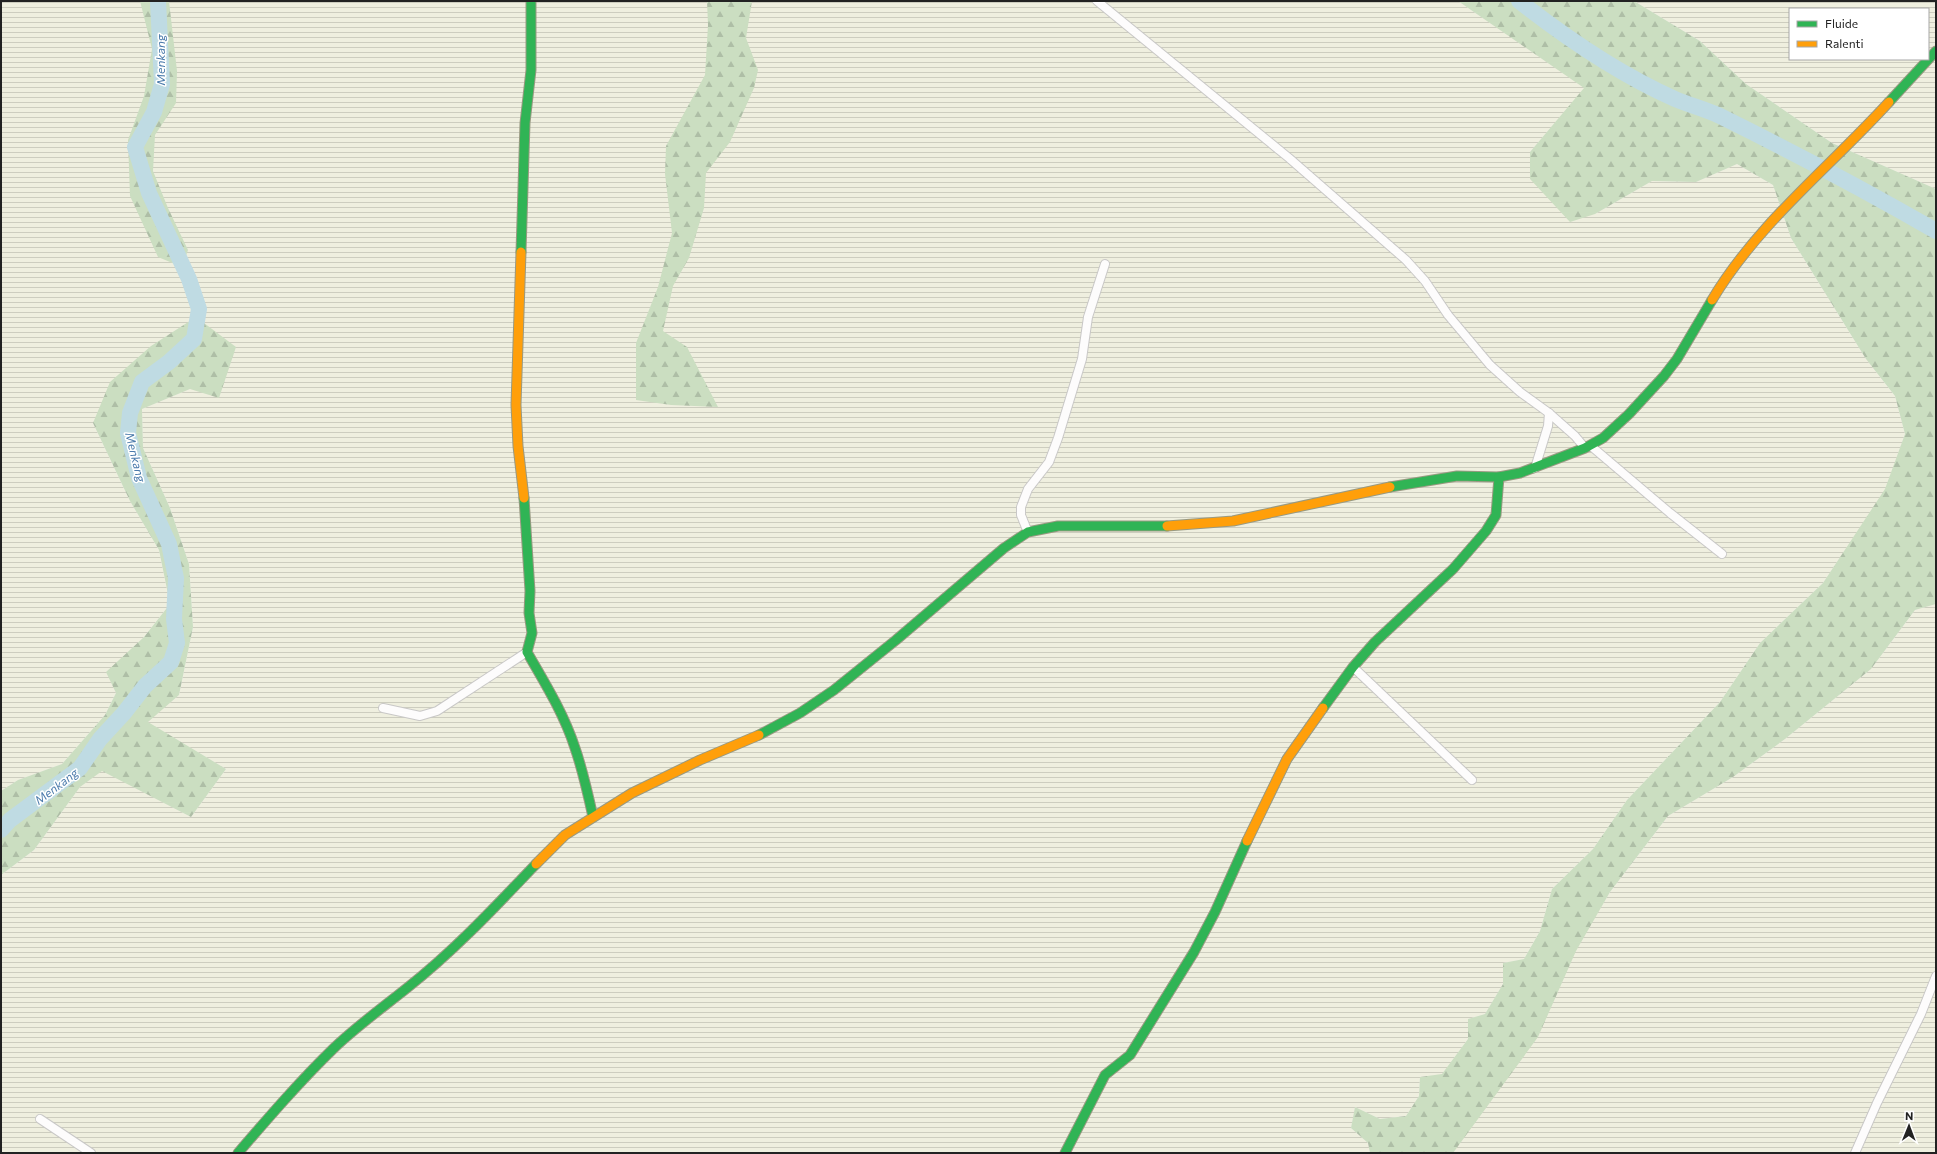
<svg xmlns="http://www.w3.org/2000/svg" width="1937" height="1154" viewBox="0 0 1937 1154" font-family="Commissioner,sans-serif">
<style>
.farmland{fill:url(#farmland-rules);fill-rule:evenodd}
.forest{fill:url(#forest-firs)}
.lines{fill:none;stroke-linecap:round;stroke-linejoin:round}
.river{stroke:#bfdbe3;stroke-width:16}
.street-casing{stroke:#c9c8c7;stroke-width:10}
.fast-casing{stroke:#999a82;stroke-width:11}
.slow-casing{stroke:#999a82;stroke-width:11}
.street{stroke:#fdfcfc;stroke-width:8}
.fast{stroke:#30b455;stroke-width:9}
.slow{stroke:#ff9f0a;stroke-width:9}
.labels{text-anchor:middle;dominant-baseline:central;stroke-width:3;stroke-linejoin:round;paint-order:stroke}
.water-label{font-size:12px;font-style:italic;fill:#4a7aab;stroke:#fff}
</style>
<defs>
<pattern id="farmland-rules" width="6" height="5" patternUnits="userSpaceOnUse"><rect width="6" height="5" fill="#efefdf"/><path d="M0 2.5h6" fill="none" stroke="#cdcdbf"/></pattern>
<pattern id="forest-firs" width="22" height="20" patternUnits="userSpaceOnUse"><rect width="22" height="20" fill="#cbdec1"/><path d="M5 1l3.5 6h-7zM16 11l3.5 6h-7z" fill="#aebea6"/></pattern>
</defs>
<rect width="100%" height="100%" fill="#f0eeeb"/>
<g class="farmland">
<path d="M1 1H1458L1585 88 1530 152 1595 214 1652 181 1696 182 1737 164 1773 185 1791 238 1866 359 1895 396 1905 434 1886 489 1823 583 1760 643 1720 702 1627 800 1593 849 1552 889 1540 931 1524 959 1503 963V984L1485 1014 1468 1019V1039L1442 1075 1420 1077 1419 1096 1406 1116 1380 1119 1355 1107 1351 1128 1368 1143 1370 1153H1V875L34 850 80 787 102 770 191 817 226 769 147 722 179 695 193 627 189 564 170 508 143 448 142 409 190 389 236 348 93 423 130 501 159 550 170 604 144 637 107 672 116 693 105 715 62 764 18 780 1 791Z"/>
<path d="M1634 1H1936V189L1832 143 1746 84 1700 41ZM1790 9H1928V59H1790Z"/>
<path d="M1936 604V1153H1453L1610 892 1668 816 1733 777 1785 739 1871 669 1915 610Z"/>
</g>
<g class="forest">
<path d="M140 1H169L177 71 176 103 155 135 153 171 168 208 188 250 182 267 158 257 130 196 128 140 144 96 152 49Z"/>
<path d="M707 1H752L746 38 758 70 754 88 730 142 706 173 704 208 689 258 673 286 663 331 687 347 718 407 671 405 636 400V343L658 287 672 233 665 174 666 146 705 75 708 25Z"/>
<path d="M1458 1H1634L1700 41 1746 84 1832 143 1936 189V604L1915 610 1871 669 1785 739 1733 777 1668 816 1610 892 1576 951 1538 1037 1453 1153H1370L1368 1143 1351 1128 1355 1107 1380 1119 1406 1116 1419 1096 1420 1077 1442 1074 1468 1039V1019L1485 1014 1503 984V963L1524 959 1540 931 1552 889 1593 849 1627 800 1720 702 1760 643 1823 583 1885 489 1905 434 1895 396 1866 359 1791 238 1773 185 1737 164 1696 182 1652 181 1595 214 1570 222 1530 179V152L1584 88Z"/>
<path d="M196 317 236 347 219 398 190 389 142 409 143 448 170 508 189 564 193 627 179 695 148 722 226 769 191 817 102 771 80 787 34 850 1 875V791L18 780 62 764 105 715 116 693 106 672 144 637 170 604 159 550 130 501 93 423 110 382 151 346Z"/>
</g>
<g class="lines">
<g class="river">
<path d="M1519 1C1565 37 1621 75 1675 99 1689 105 1705 109 1720 116 1793 152 1865 190 1936 231"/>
<path d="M1 830 10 820 80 768 100 739 124 713 145 686 171 662 177 643 174 619 176 578 169 544 139 478 128 433 130 413 142 382 169 362 194 339 199 309 189 279 149 193 135 147 154 112 162 84 158 1"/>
</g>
<g class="street-casing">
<g id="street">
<path d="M1097 1 1289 158 1406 260 1425 281 1448 315 1490 365 1520 392 1549 413 1575 436 1585 448"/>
<path d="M1591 446 1670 513 1722 554"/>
<path d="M1532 469 1535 468 1548 426 1549 413"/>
<path d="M1031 531 1027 530 1021 515V507L1028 489 1049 462 1058 438 1082 359 1088 317 1105 264"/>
<path d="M1353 667 1472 780"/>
<path d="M383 708 420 716 437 711 527 652"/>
<path d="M40 1119 91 1153"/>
<path d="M1855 1153 1877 1103 1921 1014 1936 976"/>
</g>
</g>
<g class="fast-casing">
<g id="fast">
<path d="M1889 102 1936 51"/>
<path d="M521 252 525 123 531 70V1"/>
<path d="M1390 487 1457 476 1499 477 1520 473 1585 448 1603 438 1629 414 1664 376 1677 359 1712 300"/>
<path d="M524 498 530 591 529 613 532 633 527 652C545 683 564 714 575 748 583 771 588 794 593 817"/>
<path d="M1323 708 1353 667 1375 642 1453 569 1486 531 1496 515 1499 477"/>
<path d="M759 735 800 713 834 690 896 640 1004 548 1028 532 1058 526H1167"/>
<path d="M238 1153C269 1117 300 1081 334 1048 357 1026 382 1008 407 988 454 951 495 907 536 864"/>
<path d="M1065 1153 1105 1075 1130 1055 1194 952 1215 912 1247 841"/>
</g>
</g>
<g class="slow-casing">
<g id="slow">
<path d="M521 252 516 405 518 446 524 498"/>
<path d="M1712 300C1758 223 1830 167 1889 102"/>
<path d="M1167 526 1233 521 1390 487"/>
<path d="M1247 841 1287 759 1323 708"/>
<path d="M536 864 565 835 632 793 700 760 759 735"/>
</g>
</g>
<use href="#street" class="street"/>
<use href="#fast" class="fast"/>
<use href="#slow" class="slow"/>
</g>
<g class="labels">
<g class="water-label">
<text transform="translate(160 60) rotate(-90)">Menkang</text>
<text transform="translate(136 457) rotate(76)">Menkang</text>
<text transform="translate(56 786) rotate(-37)">Menkang</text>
</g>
</g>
<rect width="1937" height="1154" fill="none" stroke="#222222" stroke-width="4"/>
<rect x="1789" y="8" width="140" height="52" fill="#ffffff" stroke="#a7a7a7"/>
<rect x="1797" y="21" width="20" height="6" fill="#30b455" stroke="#a7a7a7"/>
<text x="1825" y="28" font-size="12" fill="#222222">Fluide</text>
<rect x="1797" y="41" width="20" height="6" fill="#ff9f0a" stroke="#a7a7a7"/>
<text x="1825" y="48" font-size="12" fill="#222222">Ralenti</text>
<g transform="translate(1909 1126) rotate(1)" stroke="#ffffff" stroke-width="3" paint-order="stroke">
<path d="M0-3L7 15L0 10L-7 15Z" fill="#222222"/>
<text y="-6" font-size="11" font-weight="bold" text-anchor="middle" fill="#222222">N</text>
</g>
</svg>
